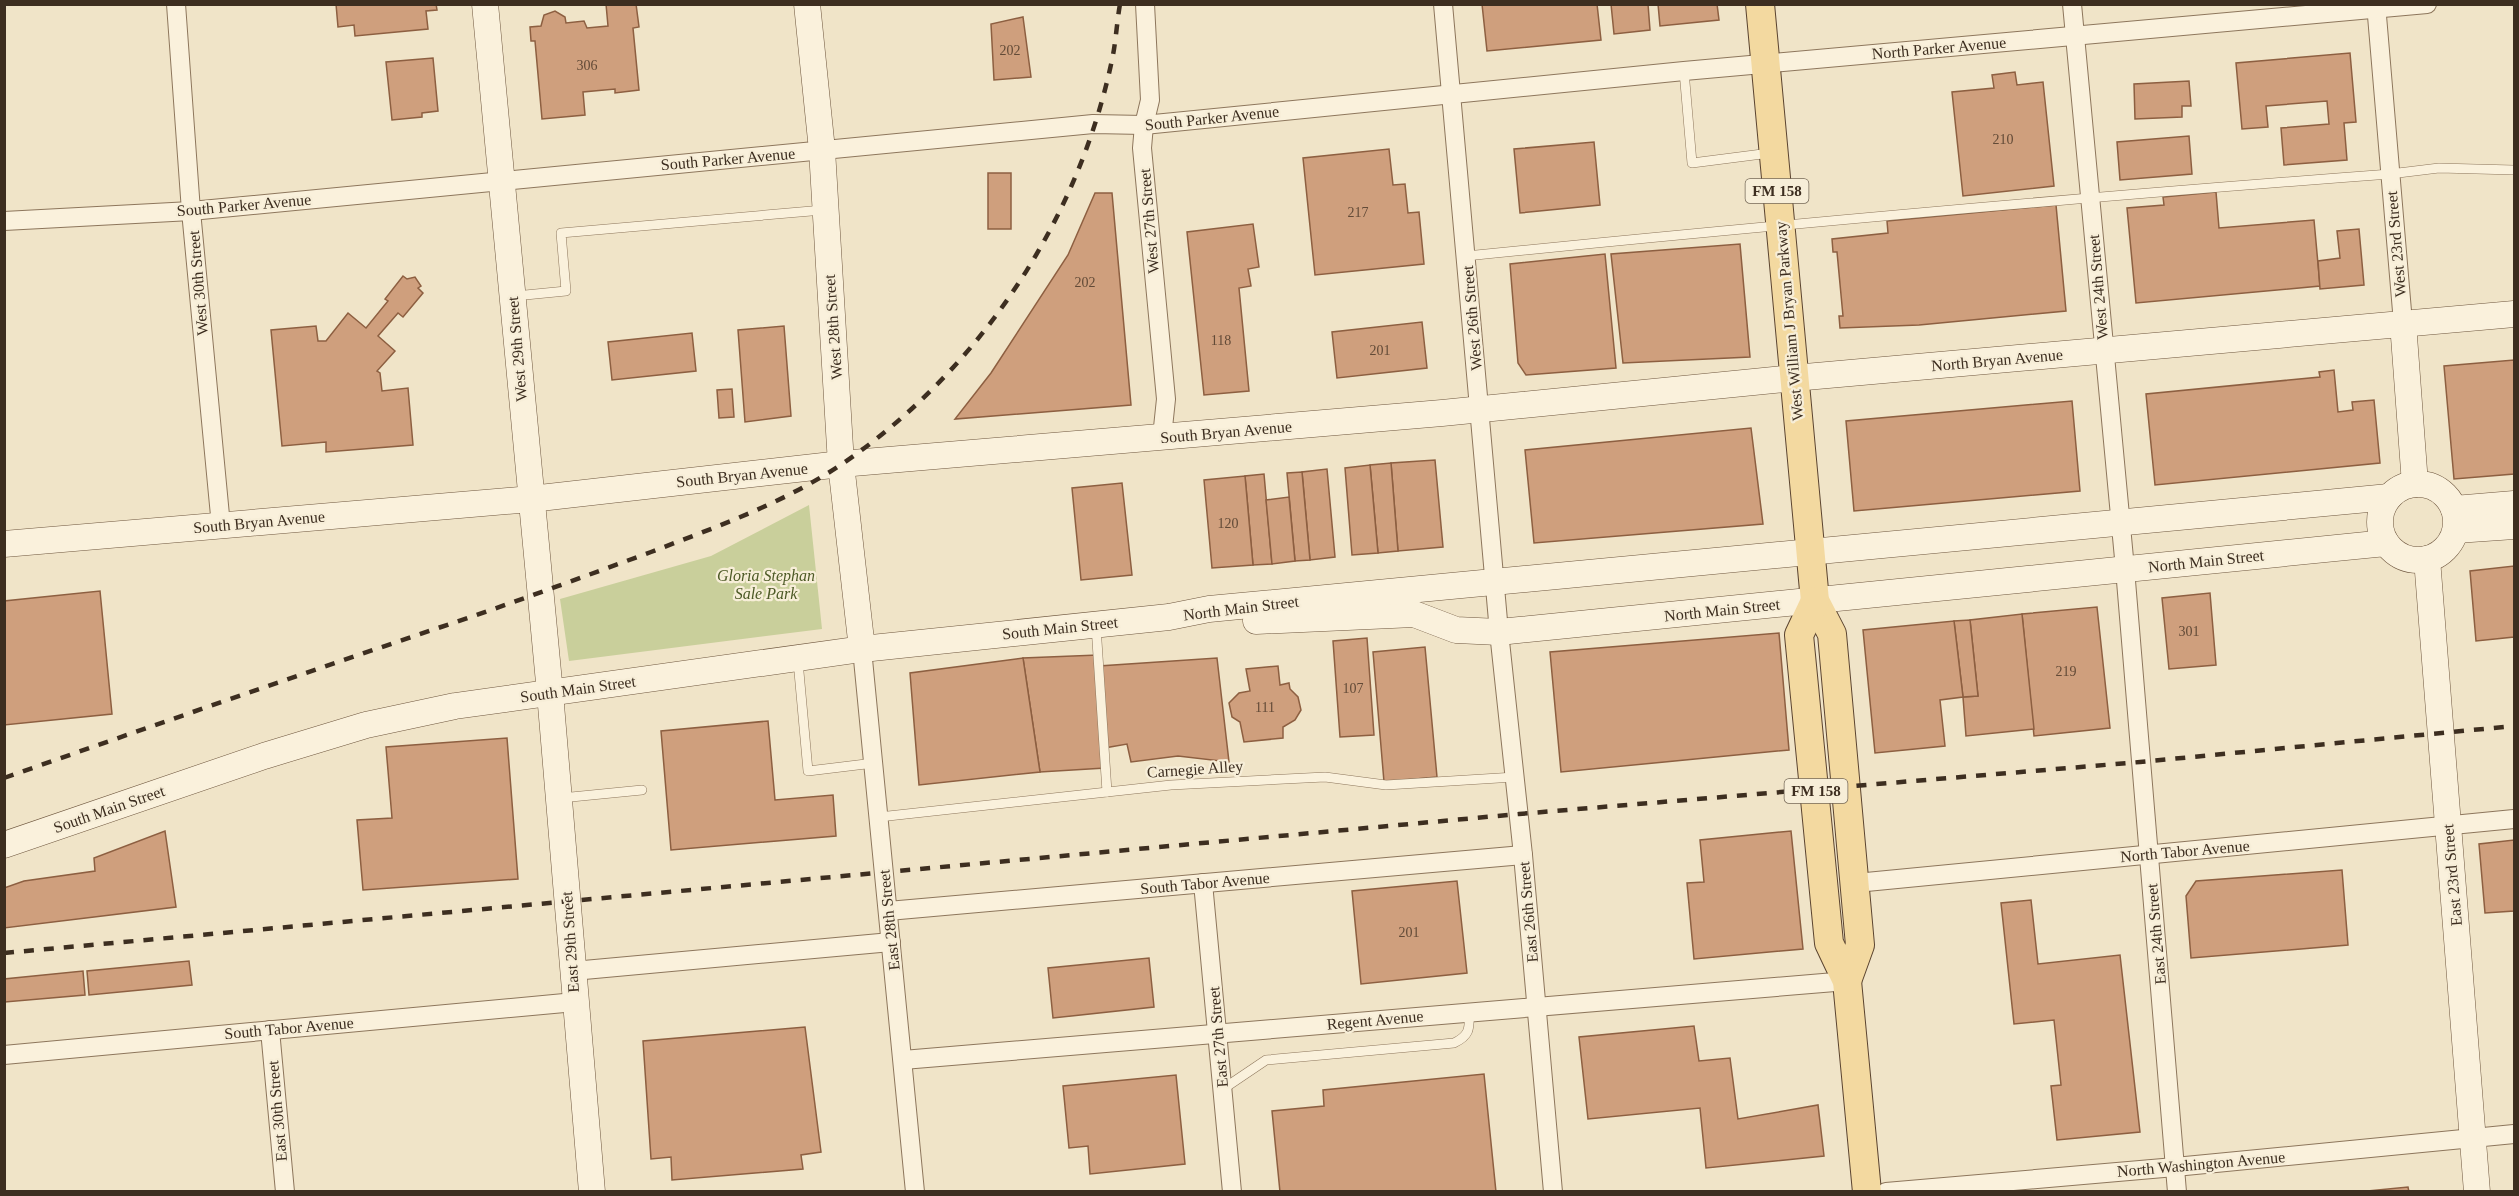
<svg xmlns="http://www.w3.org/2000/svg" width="2519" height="1196" viewBox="0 0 2519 1196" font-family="Georgia,serif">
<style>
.green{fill:#c9cf9b}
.building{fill:#cf9f7d;stroke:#8d5f41;stroke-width:1.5}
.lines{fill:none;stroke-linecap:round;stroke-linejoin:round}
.lane-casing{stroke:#8d765c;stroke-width:10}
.street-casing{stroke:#8d765c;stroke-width:20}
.secondary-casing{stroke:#6f573f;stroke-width:27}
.primary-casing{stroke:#5b4430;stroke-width:30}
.lane{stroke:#faf1dc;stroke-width:9}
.street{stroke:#faf1dc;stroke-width:18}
.secondary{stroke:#faf1dc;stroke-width:26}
.primary{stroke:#f3d9a0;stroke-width:28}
.rail{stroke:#3d2e20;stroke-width:4.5;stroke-dasharray:10 10;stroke-linecap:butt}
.labels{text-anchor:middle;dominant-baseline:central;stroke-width:4.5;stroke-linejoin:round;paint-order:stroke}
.number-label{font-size:14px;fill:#624a37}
.shield{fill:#f7eed8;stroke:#756857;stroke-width:1.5}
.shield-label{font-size:15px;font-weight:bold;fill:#3d2e20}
.street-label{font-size:16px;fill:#3d2e20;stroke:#f7eed8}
.park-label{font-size:16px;font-style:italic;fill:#4d5a26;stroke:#f7eed8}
</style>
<rect width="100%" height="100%" fill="#f0e4c8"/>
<path class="green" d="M809 505 822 629 569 661 560 599 711 556Z"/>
<g class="building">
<path d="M336 4H436L437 10 426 11 428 29 355 36 354 25 338 27Z"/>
<path d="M606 4H636L639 27 633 28 639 90 615 93V89L583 92 585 115 542 119 535 41H531L530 27 541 26 544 15 555 11 565 17 566 23 584 21 587 28 608 26Z"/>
<path d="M1482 4H1597L1601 40 1487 51Z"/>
<path d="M1611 4H1648L1650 30 1614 34Z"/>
<path d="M1658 4H1717L1719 20 1660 26Z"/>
<path d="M1023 17 1031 77 994 80 991 24Z"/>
<path d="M2350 53 2356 122 2344 123 2347 160 2284 165 2281 128 2329 124 2327 101 2266 106 2268 127 2242 129 2236 63Z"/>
<path d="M433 58 438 111 422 113V117L392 120 386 62Z"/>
<path d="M2015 72 2017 85 2043 82 2054 186 1963 196 1952 92 1994 88 1992 75Z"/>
<path d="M2189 81 2191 106H2182V117L2135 119 2134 84Z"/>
<path d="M2189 136 2192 174 2120 180 2117 142Z"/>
<path d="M1594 142 1600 205 1520 213 1514 149Z"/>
<path d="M1389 149 1393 185 1405 184 1408 213 1419 212 1424 264 1315 275 1303 158Z"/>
<rect x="988" y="173" width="23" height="56"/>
<path d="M2216 192 2219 228 2314 220 2320 286 2136 303 2127 208 2164 205 2163 197Z"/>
<path d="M1095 193H1112L1131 405 955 419 991 373 1068 255Z"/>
<path d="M2056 205 2066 311 1919 325 1840 328 1839 316H1843L1837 252H1833L1832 239 1888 233 1887 221Z"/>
<path d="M1253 224 1259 267 1248 269 1251 286 1239 288 1249 391 1204 395 1187 232Z"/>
<path d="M2359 229 2364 285 2320 289 2318 261 2340 258 2337 231Z"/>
<path d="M1740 244 1750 357 1623 363 1611 254Z"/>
<path d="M1605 254 1616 368 1526 375 1518 363 1510 264Z"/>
<path d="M403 276 407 279 415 277 421 286 418 288 423 293 403 317 398 313 378 336 395 351 377 371 380 373 382 391 408 388 413 445 326 452V442L282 446 271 330 316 326 318 341H326L348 313 366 328 388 301 385 299Z"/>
<path d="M1422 322 1427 368 1337 378 1332 332Z"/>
<path d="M784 326 791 416 745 422 738 330Z"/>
<path d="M692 333 696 371 612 380 608 342Z"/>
<path d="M2514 360V474L2454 479 2444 366Z"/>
<path d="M2334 370 2338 412 2353 410 2352 402 2374 400 2380 463 2155 485 2146 394 2320 377 2319 372Z"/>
<path d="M732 389 734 417 719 418 717 390Z"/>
<path d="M2072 401 2080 491 1854 511 1846 421Z"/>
<path d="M1751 428 1763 524 1534 543 1525 450Z"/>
<path d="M1435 460 1443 547 1398 551 1391 463Z"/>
<path d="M1391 463 1398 551 1378 553 1370 465Z"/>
<path d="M1370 465 1378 553 1352 555 1345 468Z"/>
<path d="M1327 469 1335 557 1310 560 1302 472Z"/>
<path d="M1302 472 1310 560 1295 561 1287 473Z"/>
<path d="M1264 474 1272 564 1253 565 1245 476Z"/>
<path d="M1245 476 1253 565 1212 568 1204 480Z"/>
<path d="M1122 483 1132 575 1081 580 1072 488Z"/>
<path d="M1289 497 1295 561 1272 564 1266 500Z"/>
<path d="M2514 566V637L2476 641 2470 571Z"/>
<path d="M100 591 112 714 4 725V601Z"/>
<path d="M2210 593 2216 665 2169 669 2162 598Z"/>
<path d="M2097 607 2110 728 2034 736 2022 614Z"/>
<path d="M2022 614 2034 729 1966 736 1963 697 1978 696 1970 620Z"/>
<path d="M1970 620 1978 696 1963 697 1954 621Z"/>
<path d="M1954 621 1963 697 1940 700 1945 746 1875 753 1863 630Z"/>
<path d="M1779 633 1789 750 1561 772 1550 652Z"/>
<path d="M1367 638 1374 735 1340 737 1333 641Z"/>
<path d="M1425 647 1437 777 1384 782 1373 652Z"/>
<path d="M1098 655 1105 768 1040 772 1023 658Z"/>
<path d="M1023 658 1040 772 919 785 910 673Z"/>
<path d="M1217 658 1229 762 1178 756 1131 762 1127 744 1104 748 1099 666Z"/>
<path d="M1278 666 1280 685 1289 683 1290 689 1298 697 1301 710 1295 720 1283 727V738L1244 742 1240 722 1232 717 1229 703 1239 693 1250 691 1246 669Z"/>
<path d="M768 721 775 800 833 795 836 836 671 850 661 731Z"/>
<path d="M507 738 518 879 363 890 357 820 392 818 386 747Z"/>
<path d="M165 831 176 907 4 928V888L24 881 95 871 94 858Z"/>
<path d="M1791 831 1803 949 1694 959 1687 883 1704 882 1700 840Z"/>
<path d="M2514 840V911L2485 913 2479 844Z"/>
<path d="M2342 870 2348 945 2191 958 2186 896 2196 881Z"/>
<path d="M1457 881 1467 973 1361 984 1352 891Z"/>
<path d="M2031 900 2038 964 2120 955 2140 1132 2057 1140 2051 1086 2061 1085 2054 1020 2014 1024 2001 903Z"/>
<path d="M1149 958 1154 1007 1053 1018 1048 968Z"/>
<path d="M189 961 192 985 89 995 87 971Z"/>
<path d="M83 971 85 995 5 1002 4 979Z"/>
<path d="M1694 1026 1699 1061 1730 1058 1738 1119 1818 1105 1824 1156 1706 1168 1700 1108 1588 1119 1579 1037Z"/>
<path d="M805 1027 821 1152 801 1155 803 1169 672 1180 671 1157 651 1159 643 1041Z"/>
<path d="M1484 1074 1496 1192H1280L1272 1111 1324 1106 1323 1090Z"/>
<path d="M1176 1075 1185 1164 1090 1174 1088 1146 1069 1148 1063 1086Z"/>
<path d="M2408 1187 2409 1192H2357Z"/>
</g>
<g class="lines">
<g class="lane-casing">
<g id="lane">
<path d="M1684 71 1692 163 1770 153"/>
<path d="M1466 256C1774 225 2082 197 2390 174L2439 168 2514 170"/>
<path d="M515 296 566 291 561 233 823 210"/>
<path d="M1096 626 1107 792"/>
<path d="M798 661 808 771 874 763"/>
<path d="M561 798 642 790"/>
<path d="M879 817 1171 785 1325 777 1386 785 1515 777"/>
<path d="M1223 1089 1266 1060 1454 1043C1469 1036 1470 1029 1469 1013"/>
</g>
</g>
<g class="street-casing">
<g id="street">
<path d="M176 4 191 211 221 526"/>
<path d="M1145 4 1150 100 1144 125 1142 148 1166 399 1162 437"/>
<path d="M1443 4 1499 632 1523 855 1553 1192"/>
<path d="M2072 4 2125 569 2177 1192"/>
<path d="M2376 4 2403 323"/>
<path d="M4 221 191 211 1093 124 1144 125 1684 71 2427 4"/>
<path d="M862 649 915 1192"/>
<path d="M1203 883 1232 1192"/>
<path d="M1856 883 2514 819"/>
<path d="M888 911 1523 855"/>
<path d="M573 971 891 942"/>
<path d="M270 1030 285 1192"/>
<path d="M4 1055 575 1002"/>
<path d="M903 1060 1847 981"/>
<path d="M1886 1192 2175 1167 2514 1134"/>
</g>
</g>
<g class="secondary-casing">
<g id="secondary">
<path d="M485 4 550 693 592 1192"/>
<path d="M807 4 822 150 841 464 862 649"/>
<path d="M2403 323 2415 484"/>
<circle cx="2418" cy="522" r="38"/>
<path d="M2454 509 2514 504"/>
<path d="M2456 530 2514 526"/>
<path d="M4 544 531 499 841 464 1442 413 1794 378 2514 314"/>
<path d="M2427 559 2477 1192"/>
<path d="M1256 621 1414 614 1456 630 1499 632 2386 543"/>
<path d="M4 845 264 756 366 725 455 706 862 649 1169 617 1209 609 2389 497"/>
</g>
</g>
<g class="primary-casing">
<g id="primary">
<path d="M1760 4 1815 601 1832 634 1860 945 1847 981"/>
<path d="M1815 601 1799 635 1829 943 1847 981 1867 1192"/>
</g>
</g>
<use href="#lane" class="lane"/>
<use href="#street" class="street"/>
<use href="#secondary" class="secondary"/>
<use href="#primary" class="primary"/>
<g class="rail">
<path d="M4 778C149 727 293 677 438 628 510 604 580 578 651 552 716 527 784 503 842 464 980 370 1080 219 1113 55 1116 39 1117 21 1120 4"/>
<path d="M4 953 1519 814 2140 762 2514 726"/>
</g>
</g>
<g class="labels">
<g class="number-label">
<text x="1010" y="50">202</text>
<text x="587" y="65">306</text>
<text x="2003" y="139">210</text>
<text x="1358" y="212">217</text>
<text x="1085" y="282">202</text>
<text x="1221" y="340">118</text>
<text x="1380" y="350">201</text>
<text x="1228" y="523">120</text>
<text x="2189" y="631">301</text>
<text x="2066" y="671">219</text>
<text x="1353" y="688">107</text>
<text x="1265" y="707">111</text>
<text x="1409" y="932">201</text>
</g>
<g class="shield">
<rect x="1745.5" y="179" width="63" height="24" rx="4.5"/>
<rect x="1784.5" y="779" width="63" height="24" rx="4.5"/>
</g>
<g class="shield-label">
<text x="1777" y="191">FM 158</text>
<text x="1816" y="791">FM 158</text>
</g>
<g class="street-label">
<text transform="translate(1939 48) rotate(-5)">North Parker Avenue</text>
<text transform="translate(1212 118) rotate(-6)">South Parker Avenue</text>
<text transform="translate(728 159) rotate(-5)">South Parker Avenue</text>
<text transform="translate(244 205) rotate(-5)">South Parker Avenue</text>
<text transform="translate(1149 221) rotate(-95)">West 27th Street</text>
<text transform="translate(2396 244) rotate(-95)">West 23rd Street</text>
<text transform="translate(198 283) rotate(-95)">West 30th Street</text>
<text transform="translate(2098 287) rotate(-95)">West 24th Street</text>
<text transform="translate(1472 318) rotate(-95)">West 26th Street</text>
<text transform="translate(1789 321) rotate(-95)">West William J Bryan Parkway</text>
<text transform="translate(833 327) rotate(-94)">West 28th Street</text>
<text transform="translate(517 349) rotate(-95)">West 29th Street</text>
<text transform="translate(1997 360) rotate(-5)">North Bryan Avenue</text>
<text transform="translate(1226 432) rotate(-5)">South Bryan Avenue</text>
<text transform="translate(742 475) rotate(-6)">South Bryan Avenue</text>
<text transform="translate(259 522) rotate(-5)">South Bryan Avenue</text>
<text transform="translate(2206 561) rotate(-6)">North Main Street</text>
<text transform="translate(1241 608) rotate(-7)">North Main Street</text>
<text transform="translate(1722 610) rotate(-6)">North Main Street</text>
<text transform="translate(1060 628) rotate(-6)">South Main Street</text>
<text transform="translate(578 689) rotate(-8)">South Main Street</text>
<text transform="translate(1195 769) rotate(-4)">Carnegie Alley</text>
<text transform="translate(109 809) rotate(-19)">South Main Street</text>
<text transform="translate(2185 851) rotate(-5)">North Tabor Avenue</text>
<text transform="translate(2452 875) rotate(-95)">East 23rd Street</text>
<text transform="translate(1205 883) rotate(-5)">South Tabor Avenue</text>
<text transform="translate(1528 912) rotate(-95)">East 26th Street</text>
<text transform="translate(889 920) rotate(-96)">East 28th Street</text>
<text transform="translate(2156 934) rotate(-95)">East 24th Street</text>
<text transform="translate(570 942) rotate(-94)">East 29th Street</text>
<text transform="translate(1375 1020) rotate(-5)">Regent Avenue</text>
<text transform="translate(289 1028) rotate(-5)">South Tabor Avenue</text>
<text transform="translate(1218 1037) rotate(-95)">East 27th Street</text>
<text transform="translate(277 1111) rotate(-95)">East 30th Street</text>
<text transform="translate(2201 1164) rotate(-5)">North Washington Avenue</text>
</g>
<g class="park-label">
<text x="766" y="575">Gloria Stephan<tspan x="766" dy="18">Sale Park</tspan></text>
</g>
</g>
<rect width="2519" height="1196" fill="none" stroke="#3d2e20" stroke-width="12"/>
</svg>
